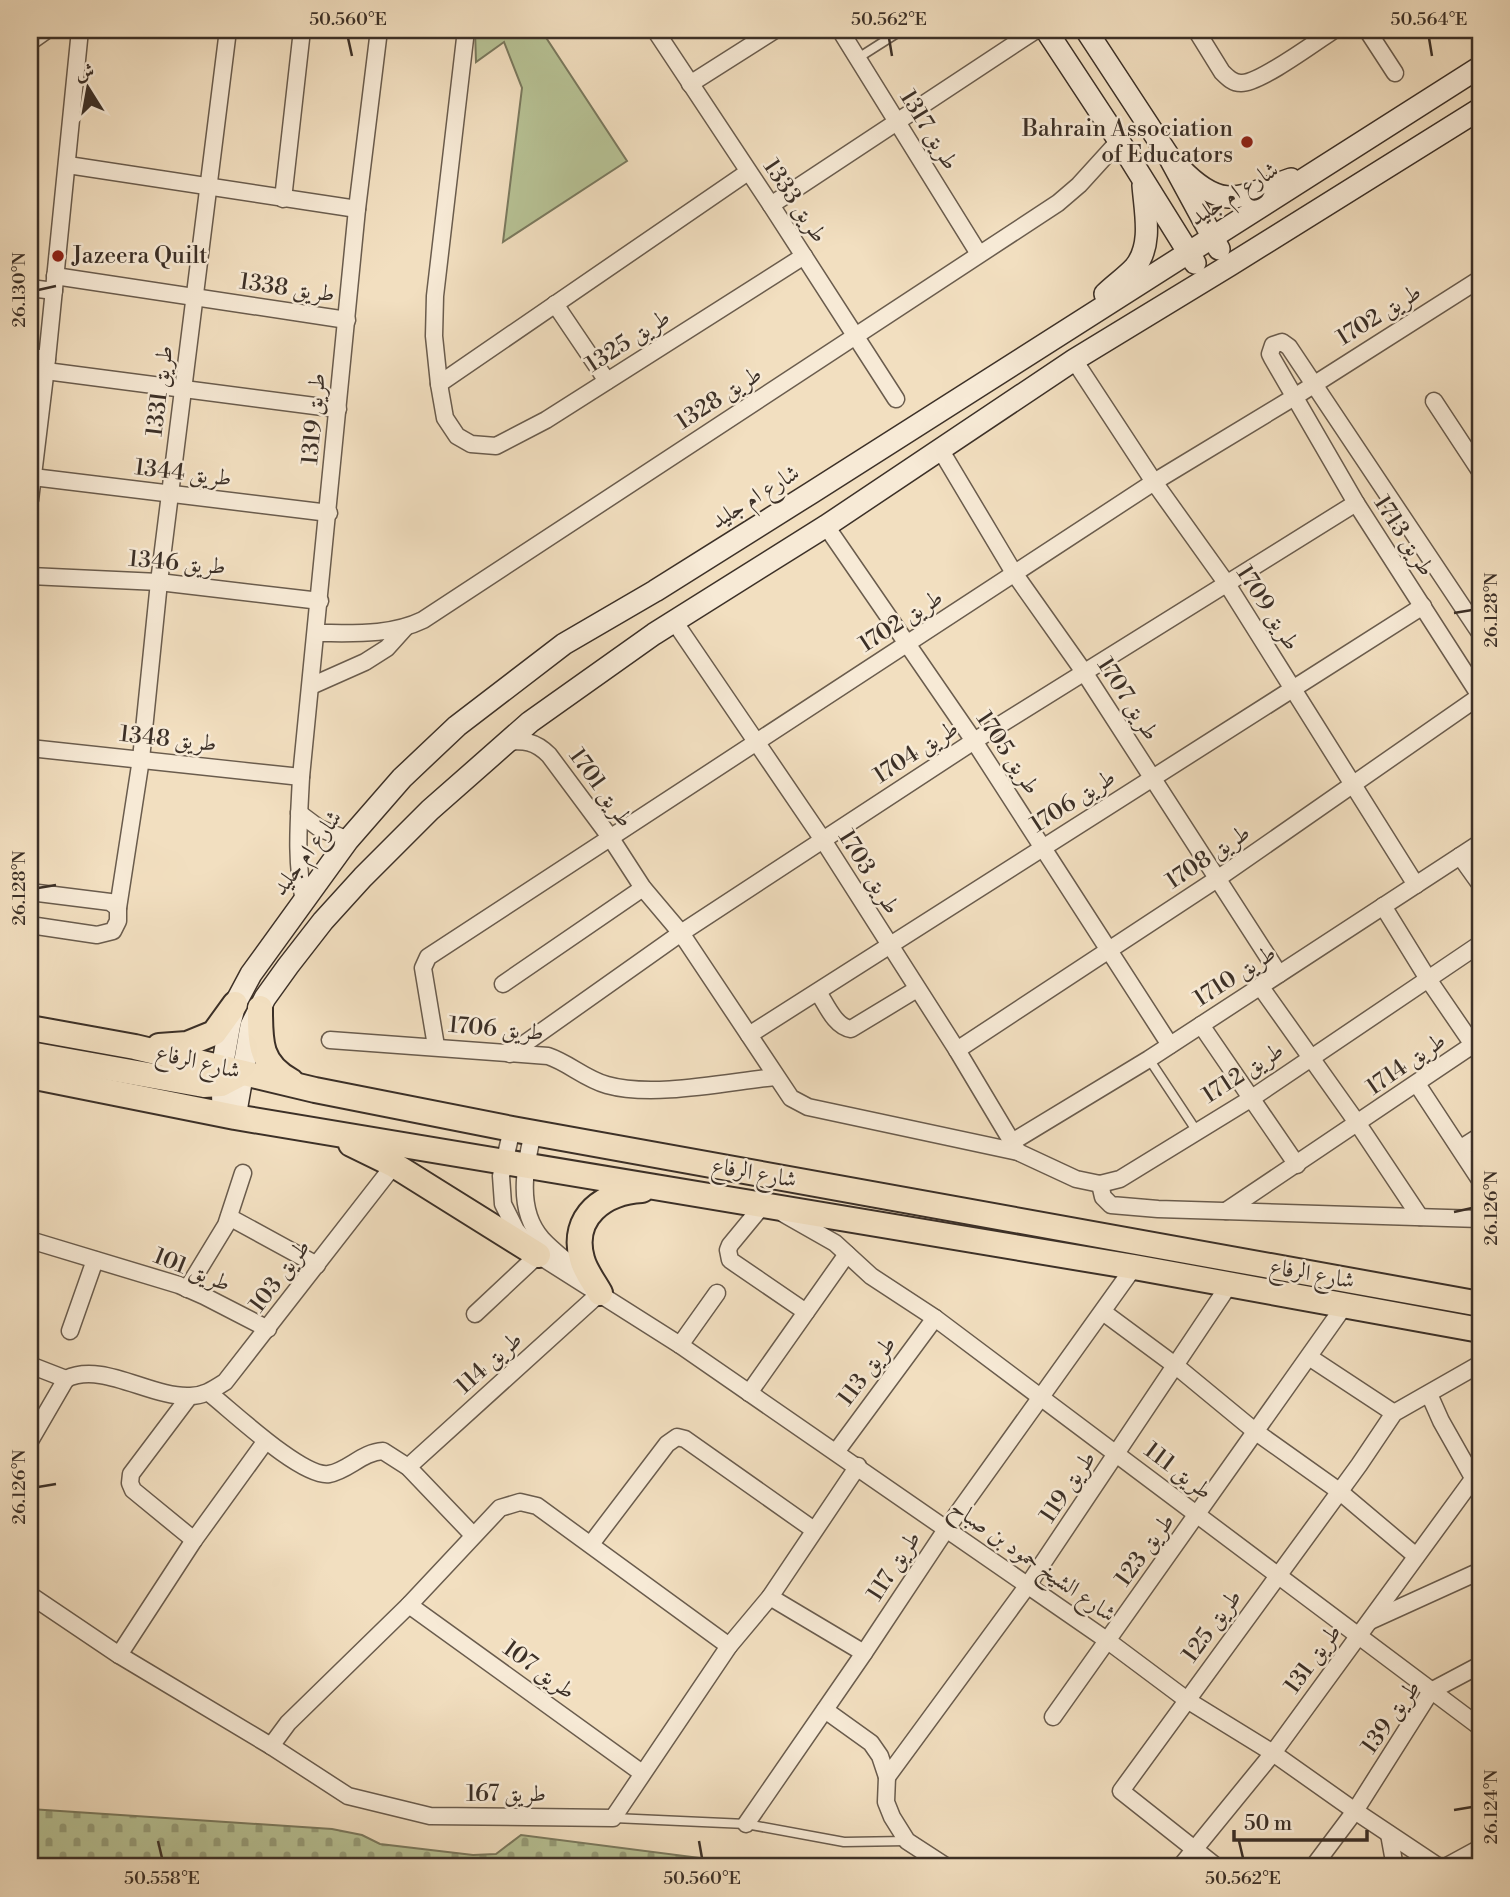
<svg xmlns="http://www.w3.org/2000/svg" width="1510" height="1897" viewBox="0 0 1510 1897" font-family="'Libre Bodoni',Amiri,serif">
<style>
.green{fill:#b7c295;stroke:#7a795e;stroke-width:2}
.cemetery{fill:url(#cemetery-stones);stroke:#7a795e;stroke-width:2}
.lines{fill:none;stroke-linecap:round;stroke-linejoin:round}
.lane-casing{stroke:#6a5c4d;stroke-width:11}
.street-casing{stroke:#6a5c4d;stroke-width:19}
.secondary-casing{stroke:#3c3027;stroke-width:24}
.primary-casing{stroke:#3c3027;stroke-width:28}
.lane{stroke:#f7ead6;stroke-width:8}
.street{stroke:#f7ead6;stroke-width:16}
.secondary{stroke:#f7ead6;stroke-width:21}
.primary{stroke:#f2dfc0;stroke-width:24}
.ticks{fill:none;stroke:#3c3027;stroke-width:2.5}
.poi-dot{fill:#8f2418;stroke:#f7ead6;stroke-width:2.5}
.labels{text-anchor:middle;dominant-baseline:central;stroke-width:5;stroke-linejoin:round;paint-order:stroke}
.poi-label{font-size:23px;fill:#3c3027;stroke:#f7ead6;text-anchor:end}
.street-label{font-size:23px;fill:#3c3027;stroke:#f7ead6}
.neatline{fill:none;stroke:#3c3027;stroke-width:2.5}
.ticks-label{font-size:18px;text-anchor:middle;fill:#3c3027}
</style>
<defs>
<pattern id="cemetery-stones" width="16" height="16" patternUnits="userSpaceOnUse" patternTransform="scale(1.75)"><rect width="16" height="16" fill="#b7c295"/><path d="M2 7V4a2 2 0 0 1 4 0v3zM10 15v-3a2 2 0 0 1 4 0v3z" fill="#969e7a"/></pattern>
</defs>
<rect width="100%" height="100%" fill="#f2dfc0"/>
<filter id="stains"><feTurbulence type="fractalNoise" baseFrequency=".00286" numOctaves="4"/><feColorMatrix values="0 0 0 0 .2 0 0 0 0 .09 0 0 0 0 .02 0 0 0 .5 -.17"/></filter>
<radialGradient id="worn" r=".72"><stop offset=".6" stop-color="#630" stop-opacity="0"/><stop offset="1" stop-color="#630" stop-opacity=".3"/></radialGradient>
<path class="green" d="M475 30H541L627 161 503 242 522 88 504 42 476 62Z"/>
<path class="cemetery" d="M30 1809 332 1829 362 1835 380 1844 473 1855 496 1854 521 1835 770 1867H30Z"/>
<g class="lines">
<g class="lane-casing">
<g id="lane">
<path d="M858 58 902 30"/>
<path d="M1149 1059 1196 1130"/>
<path d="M614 1818 746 1824 844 1842 907 1841"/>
</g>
</g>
<g class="street-casing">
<g id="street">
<path d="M466 30 435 296 434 336 439 384 445 418 457 436 471 444 496 446 546 420 804 256"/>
<path d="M655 30 771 205 896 399"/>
<path d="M840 30 979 254"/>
<path d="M1196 30 1222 72C1228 78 1233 83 1241 83 1259 84 1317 41 1334 30"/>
<path d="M1367 30 1395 73"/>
<path d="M30 42 47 30"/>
<path d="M690 84 775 30"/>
<path d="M68 165 357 209"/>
<path d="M283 199 302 30"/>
<path d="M771 205 1036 30"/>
<path d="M55 276 347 320"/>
<path d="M30 288 54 291"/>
<path d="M555 304 607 381"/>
<path d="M30 357 47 359"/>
<path d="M1074 360 1154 482 1227 584 1416 885"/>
<path d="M46 371 338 409"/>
<path d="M439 384 748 172"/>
<path d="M1434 401 1480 471"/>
<path d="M940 449 1014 573 1084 672 1279 974"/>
<path d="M33 477 329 513"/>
<path d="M30 500 47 359 80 30"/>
<path d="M826 526 974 741 1170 1045"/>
<path d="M30 576 159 582 320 601"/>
<path d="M674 621 823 840 957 1050 1018 1152"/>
<path d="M316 633C352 633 390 636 423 620L1058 203 1079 185 1119 141"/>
<path d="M1480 633 1289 347 1282 342 1273 345 1270 354 1272 358 1356 503 1480 696"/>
<path d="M311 686 365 662 387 648 405 628"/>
<path d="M506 742C524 740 535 741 549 755L610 837 643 888 681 933 791 1098 808 1107 1018 1152 1076 1179 1100 1184 1120 1179 1252 1098 1480 944"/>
<path d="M30 748 301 777"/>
<path d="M299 813 319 828 348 840"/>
<path d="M1460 856 1480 884"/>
<path d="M30 892 110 902 118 908V921L113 931 97 935 30 925"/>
<path d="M304 901C295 859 299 820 301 777L357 209 379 30"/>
<path d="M1383 906 1428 979 1480 1055"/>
<path d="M118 908 141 759 159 582 228 30"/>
<path d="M503 984 643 888"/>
<path d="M1260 986 1358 1124 1420 1217"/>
<path d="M818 992C826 1004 835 1027 851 1029L917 989"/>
<path d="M1201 1025 1297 1165"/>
<path d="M749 1035 1423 606"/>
<path d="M330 1040 548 1056C569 1063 585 1079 607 1085 653 1098 727 1082 775 1077"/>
<path d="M436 1046 423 968 428 957 1154 482 1296 396 1480 279"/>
<path d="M957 1050 1217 879 1480 696"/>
<path d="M510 1054 681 933 974 741 1356 503"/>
<path d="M1417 1084 1480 1180"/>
<path d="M512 1129 501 1176 503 1204 516 1230 538 1255 680 1345 1108 1641 1187 1700 1273 1753 1355 1811 1439 1867"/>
<path d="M533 1133C525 1166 516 1210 542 1239 553 1251 567 1261 579 1272"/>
<path d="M1012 1142 1149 1059 1480 843"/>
<path d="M1461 1148 1480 1136"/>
<path d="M1100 1184 1103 1197 1111 1205 1158 1209 1480 1219"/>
<path d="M763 1205 730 1245 728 1250 730 1260 806 1312"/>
<path d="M1226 1211 1480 1040"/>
<path d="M784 1214 835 1243 871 1276 935 1318 1480 1727"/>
<path d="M229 1217 317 1265"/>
<path d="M30 1240 179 1285 204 1296 268 1329"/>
<path d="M187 1289 226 1225 243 1173"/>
<path d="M1103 1312 1176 1366 1256 1432 1339 1491 1416 1556"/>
<path d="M475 1314 538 1255"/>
<path d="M70 1331 95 1260"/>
<path d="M680 1345 717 1293"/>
<path d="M1309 1357 1394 1413"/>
<path d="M30 1365 66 1379"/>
<path d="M66 1379C102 1361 151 1398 190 1396 204 1396 214 1389 225 1382L394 1165"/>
<path d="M209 1393C231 1410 302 1478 329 1474 348 1471 362 1452 383 1451L408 1467 473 1535"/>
<path d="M749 1393 847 1254"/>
<path d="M1429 1394 1441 1421 1480 1490"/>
<path d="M189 1397 131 1474 130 1483 133 1490 194 1540"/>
<path d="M30 1441 66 1379"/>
<path d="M836 1452 935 1318"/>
<path d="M408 1467 600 1293"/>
<path d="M591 1544 667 1444 677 1437 685 1439 814 1530"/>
<path d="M30 1595 119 1655 271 1746 348 1796 430 1816 613 1818 729 1646 770 1597 858 1466"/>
<path d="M770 1597 864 1653"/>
<path d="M409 1605 642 1773"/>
<path d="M1370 1621 1480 1571"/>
<path d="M119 1655 194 1540 265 1442"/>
<path d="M825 1710 871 1743 880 1756 887 1777 886 1802 892 1817 907 1841 947 1867"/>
<path d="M1053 1717 1345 1305"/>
<path d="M271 1746 288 1723 409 1605 500 1508 520 1502 537 1506 729 1646"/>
<path d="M887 1777 1028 1585 1229 1285"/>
<path d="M746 1824 864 1653 947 1528 1134 1267"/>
<path d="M1389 1834 1395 1867"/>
<path d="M1180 1867 1273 1753 1473 1479 1480 1476"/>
<path d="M1217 1867 1121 1791 1359 1465 1394 1413 1480 1364"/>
<path d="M1313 1867 1355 1811 1431 1691 1480 1665"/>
<path d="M1445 1867 1480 1848"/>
</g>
</g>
<g class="secondary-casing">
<g id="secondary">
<path d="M1046 30 1119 141 1195 263"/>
<path d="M1086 30 1168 155 1219 249"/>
<path d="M1181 169C1224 213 1241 196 1291 179"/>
<path d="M1105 294C1114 285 1126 277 1135 267 1153 245 1145 212 1143 185"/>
<path d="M223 1114 222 1068 230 1023 235 1004 251 974 348 840 402 778 457 726 564 644 655 591 811 493 1480 67"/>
<path d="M235 1117 251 1026 265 998 288 966 323 921 363 877 430 810 530 722 654 634 826 526 1074 360 1230 265 1480 109"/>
</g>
</g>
<g class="primary-casing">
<g id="primary">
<path d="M260 1008C260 1041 259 1064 291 1081"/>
<path d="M30 1028 135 1047 315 1090 512 1129 1480 1304"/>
<path d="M159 1046 187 1044 214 1033 235 1004"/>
<path d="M30 1054 204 1085 221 1084 242 1073"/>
<path d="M30 1076 235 1117 1134 1267 1480 1330"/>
<path d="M351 1144 394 1165 538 1255"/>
<path d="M600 1293C594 1282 585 1271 582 1259 570 1216 605 1192 642 1190"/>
</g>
</g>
<use href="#lane" class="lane"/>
<use href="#street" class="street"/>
<use href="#secondary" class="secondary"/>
<use href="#primary" class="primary"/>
</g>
<path class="ticks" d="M348 38 352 56M889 38 892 56M1429 38 1432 56M38 290 56 286M1454 613 1472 610M38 888 56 885M1454 1212 1472 1208M38 1487 56 1484M1454 1810 1472 1807M158 1841 162 1858M699 1841 702 1858M1239 1841 1243 1858"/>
<g class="poi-dot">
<circle cx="1247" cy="142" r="7"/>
<circle cx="58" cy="256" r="7"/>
</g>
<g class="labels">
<g class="poi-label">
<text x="1233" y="129">Bahrain Association<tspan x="1233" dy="26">of Educators</tspan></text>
<text x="72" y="256" text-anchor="start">Jazeera Quilt</text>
</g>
<g class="street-label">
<text transform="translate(929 130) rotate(58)">طريق 1317</text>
<text transform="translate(1234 194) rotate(-32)">شارع ام جليد</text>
<text transform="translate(795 201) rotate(56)">طريق 1333</text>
<text transform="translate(287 288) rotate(8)">طريق 1338</text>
<text transform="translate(1379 315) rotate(-32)">طريق 1702</text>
<text transform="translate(628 341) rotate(-33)">طريق 1325</text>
<text transform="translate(160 391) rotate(-83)">طريق 1331</text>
<text transform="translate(719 398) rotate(-33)">طريق 1328</text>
<text transform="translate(314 419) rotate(-85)">طريق 1319</text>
<text transform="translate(183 473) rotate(7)">طريق 1344</text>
<text transform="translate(755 497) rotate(-32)">شارع ام جليد</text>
<text transform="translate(1404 536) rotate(57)">طريق 1713</text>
<text transform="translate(177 563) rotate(5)">طريق 1346</text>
<text transform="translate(1268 608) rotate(57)">طريق 1709</text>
<text transform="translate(901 621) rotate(-33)">طريق 1702</text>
<text transform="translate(1128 699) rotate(57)">طريق 1707</text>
<text transform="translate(168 739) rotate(6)">طريق 1348</text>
<text transform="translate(916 752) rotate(-33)">طريق 1704</text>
<text transform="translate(1008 753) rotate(56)">طريق 1705</text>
<text transform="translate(601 788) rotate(54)">طريق 1701</text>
<text transform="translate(1073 801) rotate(-33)">طريق 1706</text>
<text transform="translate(307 853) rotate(-53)">شارع ام جليد</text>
<text transform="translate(1208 857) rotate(-34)">طريق 1708</text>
<text transform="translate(869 872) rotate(58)">طريق 1703</text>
<text transform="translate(1235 976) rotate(-33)">طريق 1710</text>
<text transform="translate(496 1029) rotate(5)">طريق 1706</text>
<text transform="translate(198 1062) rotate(13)">شارع الرفاع</text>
<text transform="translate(1406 1064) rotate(-35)">طريق 1714</text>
<text transform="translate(1243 1073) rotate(-33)">طريق 1712</text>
<text transform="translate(754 1173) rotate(10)">شارع الرفاع</text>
<text transform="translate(192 1270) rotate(22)">طريق 101</text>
<text transform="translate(1312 1274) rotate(10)">شارع الرفاع</text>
<text transform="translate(280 1276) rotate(-53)">طريق 103</text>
<text transform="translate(489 1363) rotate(-42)">طريق 114</text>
<text transform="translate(867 1371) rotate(-53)">طريق 113</text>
<text transform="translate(1178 1471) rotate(37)">طريق 111</text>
<text transform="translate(1068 1487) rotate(-56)">طريق 119</text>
<text transform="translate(1145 1550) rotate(-54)">طريق 123</text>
<text transform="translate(1033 1561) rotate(35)">شارع الشيخ حمود بن صباح</text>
<text transform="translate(894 1566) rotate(-57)">طريق 117</text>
<text transform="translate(1212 1626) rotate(-54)">طريق 125</text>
<text transform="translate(1313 1659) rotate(-54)">طريق 131</text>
<text transform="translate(539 1670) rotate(36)">طريق 107</text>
<text transform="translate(1391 1717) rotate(-55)">طريق 139</text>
<text x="506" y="1794">طريق 167</text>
</g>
</g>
<rect width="1510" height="1897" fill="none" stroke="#f2dfc0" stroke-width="77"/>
<g transform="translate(88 88) rotate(349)" stroke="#f7ead6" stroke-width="5" paint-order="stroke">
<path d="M0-5L12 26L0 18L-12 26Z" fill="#3c3027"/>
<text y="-10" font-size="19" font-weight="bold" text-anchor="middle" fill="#3c3027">ش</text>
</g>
<path d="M1234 1830v10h133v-10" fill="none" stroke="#3c3027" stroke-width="3.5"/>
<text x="1244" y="1830" font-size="21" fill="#3c3027" stroke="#f7ead6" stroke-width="5" paint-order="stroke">50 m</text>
<rect x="38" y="38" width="1434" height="1820" class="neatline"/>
<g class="ticks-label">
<text x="348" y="25">50.560°E</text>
<text x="889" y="25">50.562°E</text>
<text x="1429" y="25">50.564°E</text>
<text transform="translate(19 290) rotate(-90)" y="6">26.130°N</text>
<text transform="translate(1491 610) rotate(-90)" y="6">26.128°N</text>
<text transform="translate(19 888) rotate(-90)" y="6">26.128°N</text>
<text transform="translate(1491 1208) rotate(-90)" y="6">26.126°N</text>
<text transform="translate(19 1487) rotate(-90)" y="6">26.126°N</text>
<text transform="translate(1491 1807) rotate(-90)" y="6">26.124°N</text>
<text x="162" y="1884">50.558°E</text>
<text x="702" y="1884">50.560°E</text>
<text x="1243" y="1884">50.562°E</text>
</g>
<rect width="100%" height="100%" filter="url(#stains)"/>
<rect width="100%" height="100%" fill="url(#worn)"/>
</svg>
